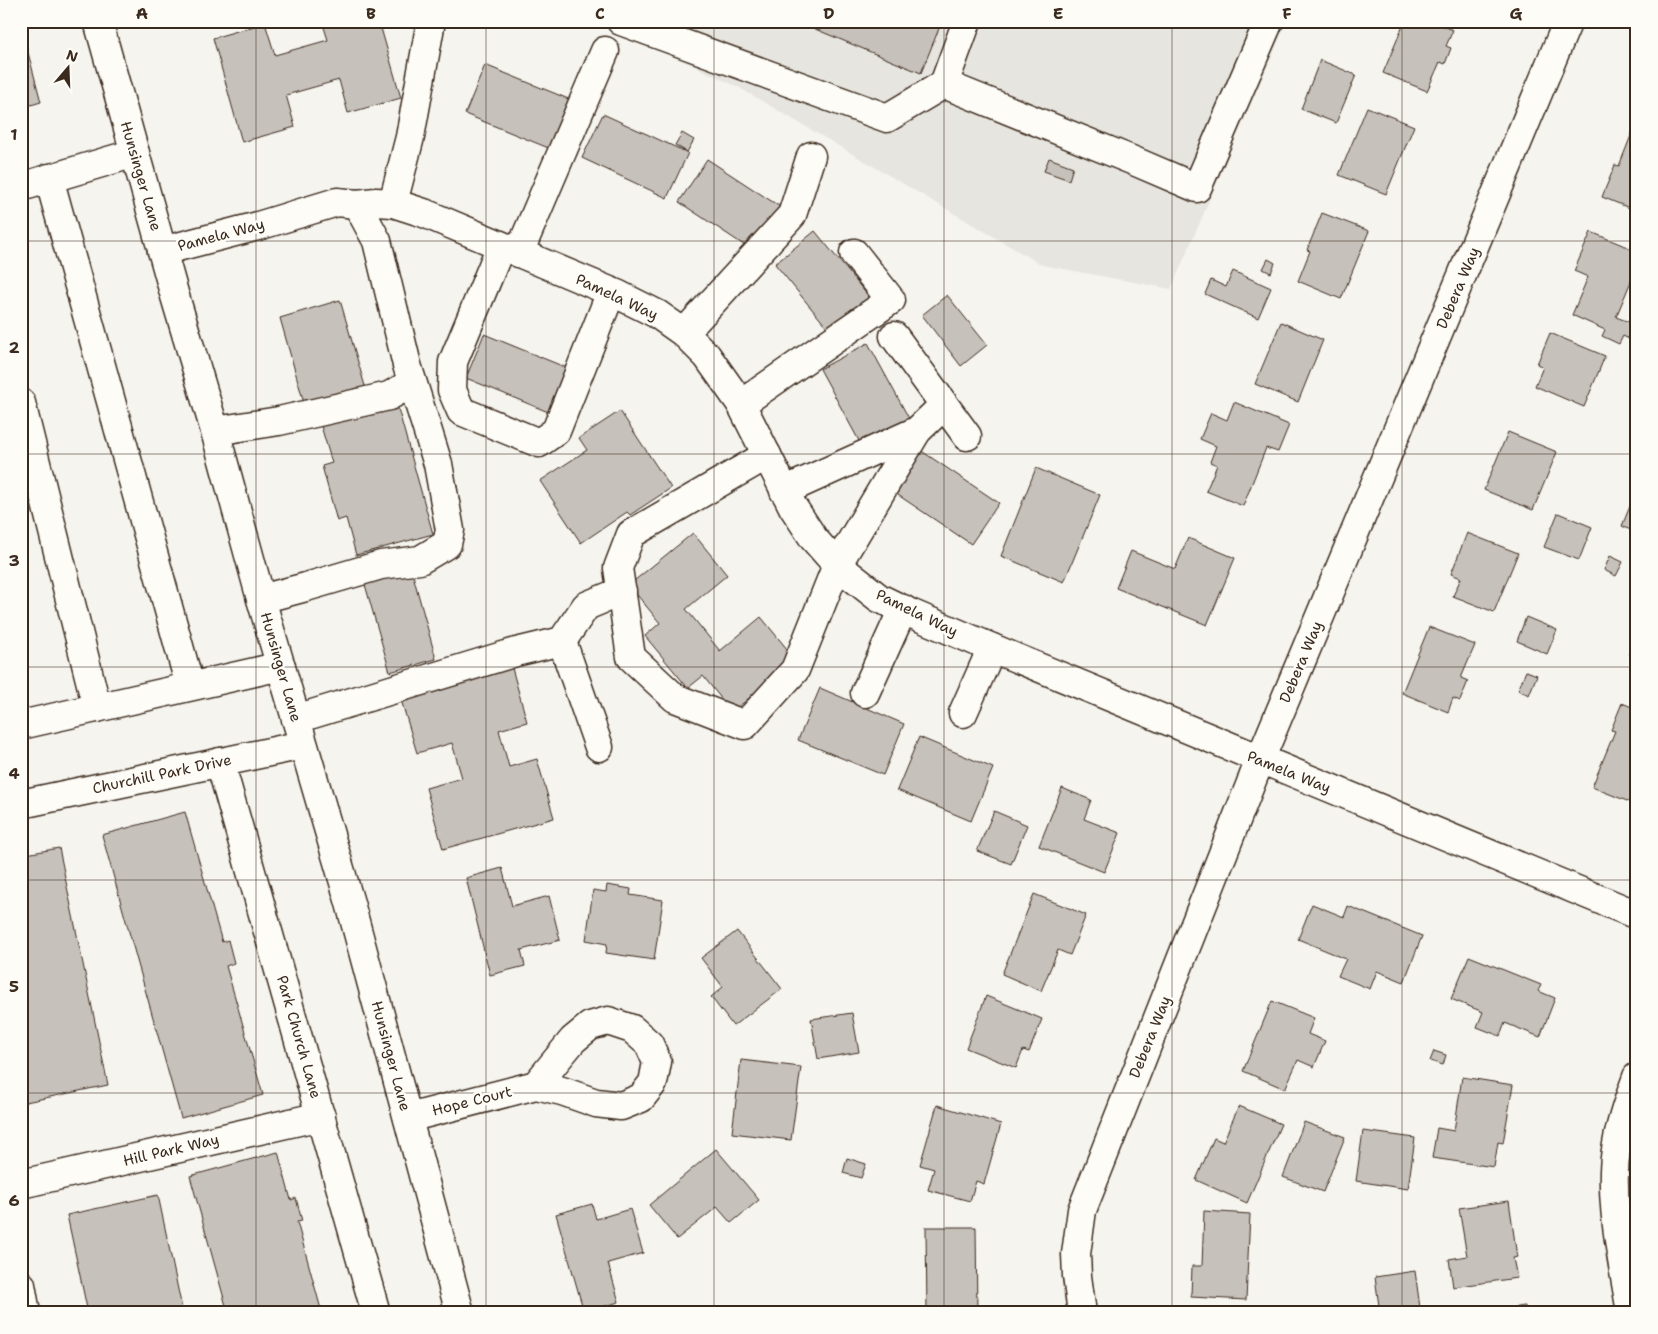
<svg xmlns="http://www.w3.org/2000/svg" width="1658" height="1334" viewBox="0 0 1658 1334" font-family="'Shantell Sans',sans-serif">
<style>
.built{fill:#e7e5df}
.building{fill:#c7c1bb;stroke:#3b2a1e}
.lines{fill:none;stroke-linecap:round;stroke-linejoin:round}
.minor-casing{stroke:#3b2a1e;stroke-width:31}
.minor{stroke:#fdfcf7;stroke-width:28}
.grid{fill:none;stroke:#3b2a1e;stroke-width:1;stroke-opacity:0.55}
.labels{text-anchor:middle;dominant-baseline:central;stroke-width:5;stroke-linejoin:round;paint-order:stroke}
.street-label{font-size:15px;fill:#3b2a1e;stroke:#fdfcf7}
.neatline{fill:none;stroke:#3b2a1e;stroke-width:2}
.grid-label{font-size:16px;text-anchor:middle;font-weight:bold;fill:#3b2a1e}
</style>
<rect width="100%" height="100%" fill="#f5f4ee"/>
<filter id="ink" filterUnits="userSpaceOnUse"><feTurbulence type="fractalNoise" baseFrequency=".02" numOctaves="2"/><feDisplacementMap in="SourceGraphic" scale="10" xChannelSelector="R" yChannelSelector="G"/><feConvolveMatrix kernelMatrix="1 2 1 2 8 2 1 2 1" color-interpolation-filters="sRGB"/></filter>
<g filter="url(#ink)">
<path class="built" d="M592 21H1287L1171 289 1042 265 738 87 622 32Z"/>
<g class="building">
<path d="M322 21H379L401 98 348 113 339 80 286 95 295 127 242 142 213 38 265 23 275 55 328 40Z"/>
<path d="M796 21H942L921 73Z"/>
<path d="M1405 21H1432L1453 30 1446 46 1451 48 1445 64 1440 62 1427 91 1383 73Z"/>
<path d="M21 26 41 102 21 108Z"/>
<path d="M1320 60 1356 75 1336 123 1301 109Z"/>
<path d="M485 65 571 100 551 149 465 114Z"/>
<path d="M1367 107 1414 126 1386 194 1339 175Z"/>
<path d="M603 114 688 153 667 198 582 158Z"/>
<path d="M1634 128 1637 129V211L1602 197 1615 165 1619 166Z"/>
<path d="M682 133 694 140 687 152 675 145Z"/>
<path d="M1049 158 1073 167 1069 180 1044 171Z"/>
<path d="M707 159 785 210 756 253 679 202Z"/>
<path d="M1322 213 1369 231 1341 299 1298 281 1310 251 1307 250Z"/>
<path d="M815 231 874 303 834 336 775 264Z"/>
<path d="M1591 232 1637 251V267L1616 317 1637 325 1635 342 1623 336 1619 344 1602 336 1605 330 1572 315 1588 277 1574 271Z"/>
<path d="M1268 259 1275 263 1271 273 1263 269Z"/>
<path d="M1233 271 1271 288 1258 318 1205 294 1211 280 1226 287Z"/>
<path d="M947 295 987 345 961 366 922 315Z"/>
<path d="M340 300 367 393 306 410 280 318Z"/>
<path d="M1281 322 1323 340 1298 402 1255 384Z"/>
<path d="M1550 333 1605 356 1584 407 1535 386 1543 367 1537 364Z"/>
<path d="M484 334 572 370 553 414 466 378Z"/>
<path d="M868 343 912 424 864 450 820 369Z"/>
<path d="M1234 402 1289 425 1278 452 1266 448 1243 506 1206 491 1217 465 1210 462 1216 446 1200 439 1211 413 1227 420Z"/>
<path d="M397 405 433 534 356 555 346 518 337 521 322 466 332 463 321 426Z"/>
<path d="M620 411 671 488 630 515 627 512 581 543 540 481 587 450 579 438Z"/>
<path d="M1508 432 1557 452 1533 510 1484 490Z"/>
<path d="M920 450 999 503 971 544 892 491Z"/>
<path d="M1036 468 1100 495 1064 582 1001 556Z"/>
<path d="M1637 489V533L1622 526Z"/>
<path d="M1558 513 1592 527 1579 560 1544 547Z"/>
<path d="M693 533 727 575 686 609 720 651 761 617 796 660 732 712 703 676 688 688 645 636 660 623 629 585Z"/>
<path d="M1467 533 1518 553 1494 612 1453 596 1461 578 1451 574Z"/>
<path d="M1188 538 1235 558 1207 625 1116 588 1131 551 1175 569Z"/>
<path d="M1610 556 1623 562 1616 576 1604 570Z"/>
<path d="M411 568 436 659 390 672 364 581Z"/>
<path d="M1526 617 1557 630 1547 654 1517 641Z"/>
<path d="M1429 627 1475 645 1461 678 1468 681 1460 701 1453 698 1448 712 1402 693Z"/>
<path d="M1637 635V658L1629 654Z"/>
<path d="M510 661 527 722 499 730 509 767 537 759 554 818 443 849 426 788 462 778 452 743 417 753 399 693Z"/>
<path d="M1526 671 1537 675 1529 695 1518 690Z"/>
<path d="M820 688 904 724 883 775 798 740Z"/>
<path d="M1622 703 1637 709V805L1592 787 1615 731 1611 730Z"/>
<path d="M919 737 993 768 971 821 897 790Z"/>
<path d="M1062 788 1091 800 1084 819 1120 833 1104 872 1039 846Z"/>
<path d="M994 811 1027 825 1011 864 977 851Z"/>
<path d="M185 812 222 942 228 940 234 963 226 966 263 1095 181 1118 102 835Z"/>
<path d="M59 848 108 1085 21 1103V855Z"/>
<path d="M502 868 512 906 549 896 560 940 521 950 525 966 490 975 466 878Z"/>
<path d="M607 885 631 889 630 895 663 900 654 960 606 953 607 944 586 940 593 890 606 892Z"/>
<path d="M1034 894 1086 915 1070 955 1058 950 1041 991 1002 974Z"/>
<path d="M1312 904 1344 917 1348 906 1422 936 1404 982 1377 971 1370 989 1338 976 1346 959 1298 939Z"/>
<path d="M737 931 782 989 733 1026 711 997 723 987 701 958Z"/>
<path d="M1469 956 1541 985 1538 991 1555 998 1540 1037 1505 1023 1500 1036 1477 1027 1483 1012 1451 999Z"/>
<path d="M986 996 1042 1019 1029 1052 1023 1050 1016 1068 966 1048Z"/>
<path d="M1272 1001 1314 1018 1308 1034 1325 1041 1314 1067 1298 1060 1285 1089 1243 1071Z"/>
<path d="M852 1013 859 1052 818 1059 811 1019Z"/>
<path d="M1434 1051 1446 1055 1443 1065 1430 1061Z"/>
<path d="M741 1060 801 1067 791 1140 732 1133Z"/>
<path d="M1462 1077 1513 1085 1503 1143 1498 1142 1494 1167 1432 1158 1437 1128 1454 1131Z"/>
<path d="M937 1105 1001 1124 984 1184 976 1181 970 1201 928 1190 934 1169 920 1165Z"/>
<path d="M1239 1106 1281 1124 1247 1203 1196 1180 1214 1138 1223 1142Z"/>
<path d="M1304 1122 1345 1137 1323 1192 1283 1177Z"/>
<path d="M1363 1131 1415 1138 1408 1189 1356 1181Z"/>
<path d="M716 1149 759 1200 731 1223 717 1207 677 1239 649 1205Z"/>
<path d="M278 1152 291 1200 296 1198 302 1221 297 1222 322 1313H228L190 1176Z"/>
<path d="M847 1158 866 1164 861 1178 843 1173Z"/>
<path d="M158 1195 183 1313H88L67 1215Z"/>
<path d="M1509 1201 1517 1257 1513 1258 1517 1278 1453 1287 1449 1259 1467 1256 1459 1208Z"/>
<path d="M592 1204 596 1219 630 1209 643 1253 608 1263 619 1302 584 1312 556 1214Z"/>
<path d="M1204 1211 1250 1214 1246 1300 1191 1297 1192 1266H1202Z"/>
<path d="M926 1227H976L977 1313H927Z"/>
<path d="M1415 1271 1420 1308 1392 1313H1380L1375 1277Z"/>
<path d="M1525 1306 1526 1313H1475V1312Z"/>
</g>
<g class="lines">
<g class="minor-casing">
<g id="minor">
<path d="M98 21 174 293 215 431 261 599 350 903 460 1313"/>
<path d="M621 21 887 118 944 84"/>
<path d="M967 21 944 84 1134 161 1197 188 1269 21"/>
<path d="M49 178 190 686"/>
<path d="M21 187 135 153"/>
<path d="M393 203 410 137 431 21"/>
<path d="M501 246 453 362 452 390 461 411 539 443 556 431 611 292"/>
<path d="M162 251 258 226 337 202 357 204 376 202 393 203 424 213 619 295 657 314 684 333 707 356 741 404 793 507 814 539 837 565 879 598 910 613 992 648 1637 915"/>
<path d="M519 253 605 51"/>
<path d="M684 333 792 215 811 156"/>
<path d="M894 336 967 436"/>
<path d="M21 403 97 708"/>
<path d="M741 404 891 300 854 253"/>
<path d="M215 431 279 421 389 396 412 383"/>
<path d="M767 455 631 534 618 568 631 657 675 698 745 725 795 670 837 565 917 431 944 405"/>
<path d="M784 491 917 431"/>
<path d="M261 599 306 587 381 565 420 560 447 544 450 530 438 464 407 365 377 241 357 204"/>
<path d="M562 641 599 747"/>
<path d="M865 693 903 609"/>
<path d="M963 713 992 648"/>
<path d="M296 719 516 652 562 641 586 606 622 591"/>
<path d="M21 725 281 666"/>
<path d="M220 762 376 1313"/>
<path d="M21 804 303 745"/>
<path d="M408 1118 536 1085 562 1091 596 1103 621 1106 641 1098 653 1083 657 1062 649 1044 632 1029 608 1021 590 1026 573 1040 536 1085"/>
<path d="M21 1184 321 1116"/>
<path d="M21 1285 26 1313"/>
<path d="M1082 1313 1077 1276 1076 1254 1082 1210 1260 760 1568 21"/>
<path d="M1631 1313C1623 1262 1607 1194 1617 1144 1621 1121 1629 1099 1637 1077"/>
</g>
</g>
<use href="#minor" class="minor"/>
</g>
</g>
<path class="grid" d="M256 21V1313M486 21V1313M714 21V1313M944 21V1313M1172 21V1313M1402 21V1313M21 241H1637M21 454H1637M21 667H1637M21 880H1637M21 1093H1637"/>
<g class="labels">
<g class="street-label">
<text transform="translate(141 176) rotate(74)">Hunsinger Lane</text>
<text transform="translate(221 235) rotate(-15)">Pamela Way</text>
<text transform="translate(1458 288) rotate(-67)">Debera Way</text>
<text transform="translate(617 297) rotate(25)">Pamela Way</text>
<text transform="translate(917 613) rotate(26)">Pamela Way</text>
<text transform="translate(1301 662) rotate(-67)">Debera Way</text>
<text transform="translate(281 667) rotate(74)">Hunsinger Lane</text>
<text transform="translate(1289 772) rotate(22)">Pamela Way</text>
<text transform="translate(162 774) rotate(-12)">Churchill Park Drive</text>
<text transform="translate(299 1037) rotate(74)">Park Church Lane</text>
<text transform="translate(1150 1037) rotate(-68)">Debera Way</text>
<text transform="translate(391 1056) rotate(75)">Hunsinger Lane</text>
<text transform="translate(472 1101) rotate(-14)">Hope Court</text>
<text transform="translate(171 1150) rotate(-13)">Hill Park Way</text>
</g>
</g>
<rect width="1658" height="1334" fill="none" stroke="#fdfcf7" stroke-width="55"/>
<g transform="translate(68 68) rotate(19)" stroke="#fdfcf7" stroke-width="4" paint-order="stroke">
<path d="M0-4L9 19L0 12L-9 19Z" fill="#3b2a1e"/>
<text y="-8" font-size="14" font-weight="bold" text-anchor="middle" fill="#3b2a1e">N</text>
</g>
<rect x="28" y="28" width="1602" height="1278" class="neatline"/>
<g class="grid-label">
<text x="142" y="19">A</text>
<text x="371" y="19">B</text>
<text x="600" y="19">C</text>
<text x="829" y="19">D</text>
<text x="1058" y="19">E</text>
<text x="1287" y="19">F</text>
<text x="1516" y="19">G</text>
<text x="14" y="140">1</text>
<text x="14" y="353">2</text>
<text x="14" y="566">3</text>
<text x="14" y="779">4</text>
<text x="14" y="992">5</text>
<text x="14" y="1206">6</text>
</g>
</svg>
